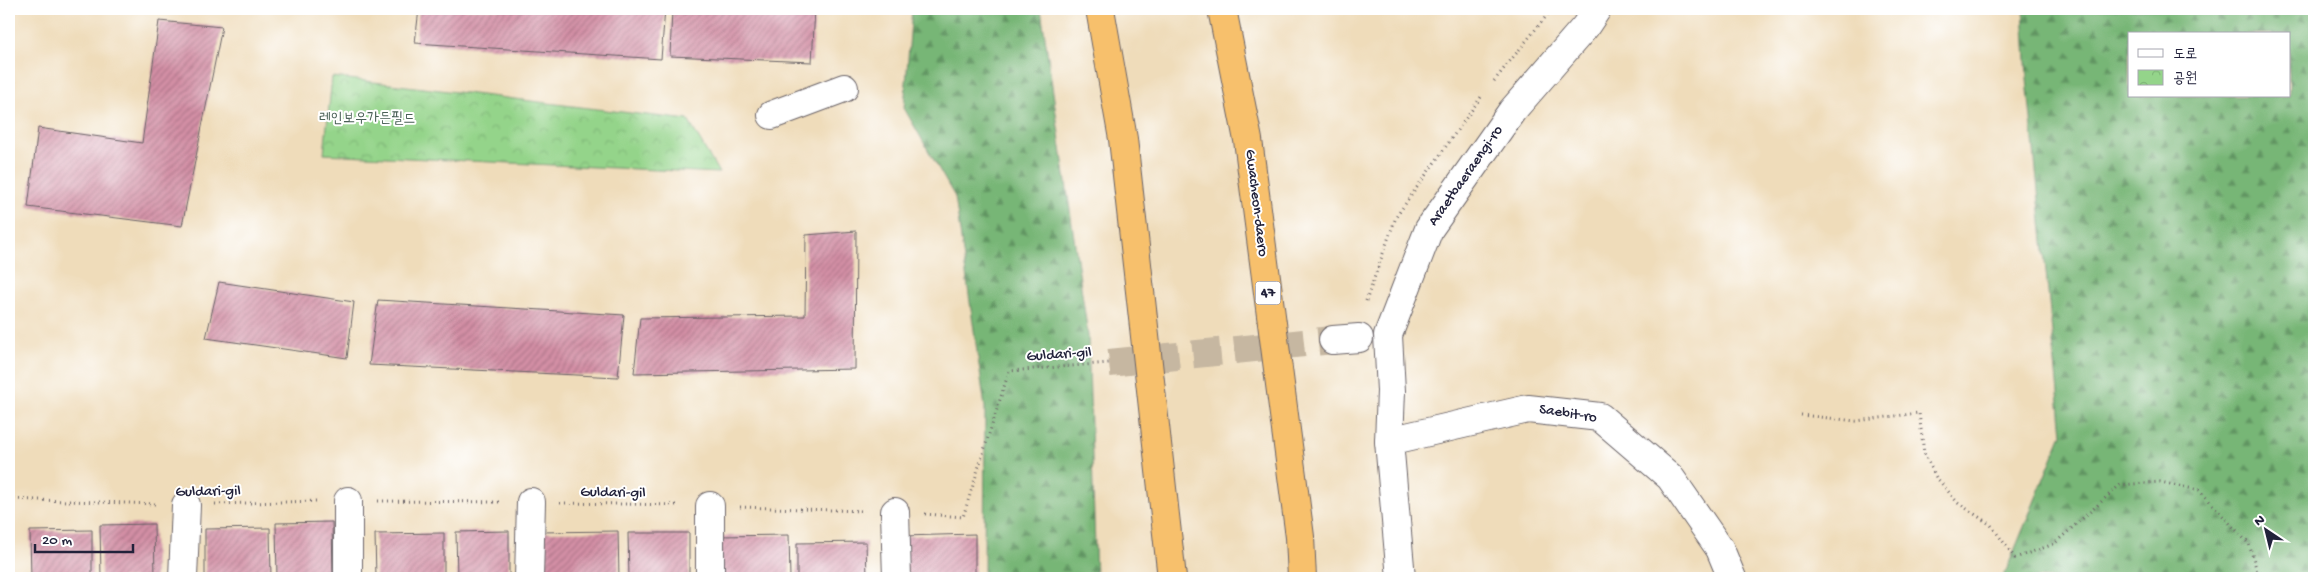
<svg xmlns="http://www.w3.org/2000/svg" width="2323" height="587" viewBox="0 0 2323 587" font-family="'Gochi Hand','Poor Story',sans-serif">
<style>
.forest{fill:url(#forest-firs);stroke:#4c6c58;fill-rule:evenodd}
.park{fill:url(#park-crowns);stroke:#5b7b62}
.building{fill:url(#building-hatch)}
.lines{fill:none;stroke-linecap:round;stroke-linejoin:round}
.minor-tunnel{stroke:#c6b7a1;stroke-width:28;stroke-dasharray:28 14;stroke-linecap:butt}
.minor-casing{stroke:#6a6367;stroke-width:30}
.highway-casing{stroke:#6a6367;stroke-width:30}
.path{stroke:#6a6367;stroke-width:3;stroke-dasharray:1 4;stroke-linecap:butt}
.minor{stroke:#fff;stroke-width:28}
.highway{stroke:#f7c06c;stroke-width:28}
.labels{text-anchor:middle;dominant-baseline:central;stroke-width:4;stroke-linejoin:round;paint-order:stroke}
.shield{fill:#fff;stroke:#646476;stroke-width:1}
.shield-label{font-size:14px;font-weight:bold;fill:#22223b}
.park-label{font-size:15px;fill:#4a6057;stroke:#fff}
.street-label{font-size:15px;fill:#22223b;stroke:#fff}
</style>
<defs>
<pattern id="forest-firs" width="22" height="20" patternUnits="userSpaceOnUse" patternTransform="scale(1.25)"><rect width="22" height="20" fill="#77b676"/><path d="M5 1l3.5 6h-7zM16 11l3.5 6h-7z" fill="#619462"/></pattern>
<pattern id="park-crowns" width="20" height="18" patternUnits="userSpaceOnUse" patternTransform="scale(1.25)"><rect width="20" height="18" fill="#94d48a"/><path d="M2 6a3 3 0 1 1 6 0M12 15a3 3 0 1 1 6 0" fill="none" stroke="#7fb678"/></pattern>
<pattern id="building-hatch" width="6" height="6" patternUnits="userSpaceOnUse" patternTransform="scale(1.25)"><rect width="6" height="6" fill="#d38fa5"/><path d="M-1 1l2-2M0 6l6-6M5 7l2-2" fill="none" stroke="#ab7488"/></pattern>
</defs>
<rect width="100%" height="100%" fill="#fff"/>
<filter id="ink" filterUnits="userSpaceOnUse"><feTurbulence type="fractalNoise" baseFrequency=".02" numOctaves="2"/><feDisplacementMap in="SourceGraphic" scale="10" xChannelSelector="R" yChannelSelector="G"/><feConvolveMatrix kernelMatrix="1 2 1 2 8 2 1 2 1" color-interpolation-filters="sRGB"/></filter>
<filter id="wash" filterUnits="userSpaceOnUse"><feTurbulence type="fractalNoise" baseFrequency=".0096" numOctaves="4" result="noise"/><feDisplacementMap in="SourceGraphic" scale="20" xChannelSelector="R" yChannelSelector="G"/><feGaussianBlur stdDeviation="1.12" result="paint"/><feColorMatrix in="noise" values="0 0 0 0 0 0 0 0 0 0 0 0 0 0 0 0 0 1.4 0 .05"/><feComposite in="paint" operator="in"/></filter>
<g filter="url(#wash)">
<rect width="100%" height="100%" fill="#efdcba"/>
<g class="forest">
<path d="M912 9H1041L1088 335 1096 578H984L985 407 955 197 904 108Z"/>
<path d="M2023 9H2314V578H2003L2062 434 2027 79ZM2129 34H2289V96H2129Z"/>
</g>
<path class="park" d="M332 77 688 120 719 173 324 154Z"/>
<g id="blocks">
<g class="building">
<path d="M419 9H665L661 59 415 43Z"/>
<path d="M672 9 764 11V9H815L812 62 670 56Z"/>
<path d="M159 21 222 27 182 226 28 207 38 128 142 143Z"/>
<path d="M856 231 855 369 634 373 640 318 805 316 806 235Z"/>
<path d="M219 282 354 302 347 358 206 338Z"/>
<path d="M378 300 624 315 618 377 369 365Z"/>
<path d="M332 522 333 578H277L276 523Z"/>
<path d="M154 524 155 578H101L100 525Z"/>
<path d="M270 528 271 578H205V529Z"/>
<path d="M92 530V578H31L30 531Z"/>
<path d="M509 531V578H457L456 532Z"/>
<path d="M618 531 619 578H541L540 532Z"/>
<path d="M444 533V578H376L375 534Z"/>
<path d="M628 533H689V578H629Z"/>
<path d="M975 534V578H903V536Z"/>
<path d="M789 535 790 578H720L719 536Z"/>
<path d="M866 542 867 578H797V543Z"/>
</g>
</g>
</g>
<g filter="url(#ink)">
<use href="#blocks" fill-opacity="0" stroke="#6a6367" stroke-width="1"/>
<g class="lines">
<path class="minor-tunnel" d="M1109 363 1333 340"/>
<g class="minor-casing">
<g id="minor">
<path d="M772 115 844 88"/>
<path d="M1333 340 1359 338"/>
<path d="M1389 441 1528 409 1600 417 1670 477 1720 549 1732 578"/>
<path d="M348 501V578"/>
<path d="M895 512 897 578"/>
<path d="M183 578 186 505"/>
<path d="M529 578 531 502"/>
<path d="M710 578V506"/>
<path d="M1401 578 1389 441 1391 391 1388 335 1429 229 1512 111 1585 27 1597 9"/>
</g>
</g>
<g class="highway-casing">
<g id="highway">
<path d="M1100 9 1123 139 1172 578"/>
<path d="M1222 9 1248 140 1300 537 1302 578"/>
</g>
</g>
<g class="path">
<path d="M1494 81 1552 9"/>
<path d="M1366 301 1396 217 1481 97"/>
<path d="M1801 415 1856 421 1919 413 1924 453 1936 477 1958 503 1991 525 2015 558 2054 544 2120 485 2160 482 2199 490 2249 544 2259 578"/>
<path d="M9 499 157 504"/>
<path d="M378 501 502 502"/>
<path d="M560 503 679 505"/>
<path d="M215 504 317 501"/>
<path d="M740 507 864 511"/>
<path d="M925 514 963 517 1009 371 1109 363"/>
</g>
<use href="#minor" class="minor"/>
<use href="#highway" class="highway"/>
</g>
</g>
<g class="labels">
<rect class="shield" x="1255.5" y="281.5" width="25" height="23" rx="4"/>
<g class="shield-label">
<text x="1268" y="293">47</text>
</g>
<g class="park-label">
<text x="367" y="119">레인보우가든필드</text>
</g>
<g class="street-label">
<text transform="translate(1466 176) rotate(-55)">Araetbaeraengi-ro</text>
<text transform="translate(1256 203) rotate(83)">Gwacheon-daero</text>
<text transform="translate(1059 355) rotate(-4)">Guldari-gil</text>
<text transform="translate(1568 414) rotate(9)">Saebit-ro</text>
<text transform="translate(208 492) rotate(-1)">Guldari-gil</text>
<text transform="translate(613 493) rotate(1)">Guldari-gil</text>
</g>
</g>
<rect width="2323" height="587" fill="none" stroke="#fff" stroke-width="30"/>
<rect x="2128" y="32" width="162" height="65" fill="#ffffff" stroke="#a7a7b1"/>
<rect x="2138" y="49" width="25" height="8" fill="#ffffff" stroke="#a7a7b1"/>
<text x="2173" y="58" font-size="15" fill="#22223b">도로</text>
<rect x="2138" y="70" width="25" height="15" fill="url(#park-crowns)" stroke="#a7a7b1"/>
<text x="2173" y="82" font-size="15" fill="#22223b">공원</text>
<g transform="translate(2266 530) rotate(325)" stroke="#ffffff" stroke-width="4" paint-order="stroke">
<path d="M0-4L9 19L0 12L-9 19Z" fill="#22223b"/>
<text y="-8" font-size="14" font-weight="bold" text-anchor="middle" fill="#22223b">N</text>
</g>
<path d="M35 544v8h98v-8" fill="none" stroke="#22223b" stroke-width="2.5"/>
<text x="42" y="544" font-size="15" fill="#22223b" stroke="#ffffff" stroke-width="4" paint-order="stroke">20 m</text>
</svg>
